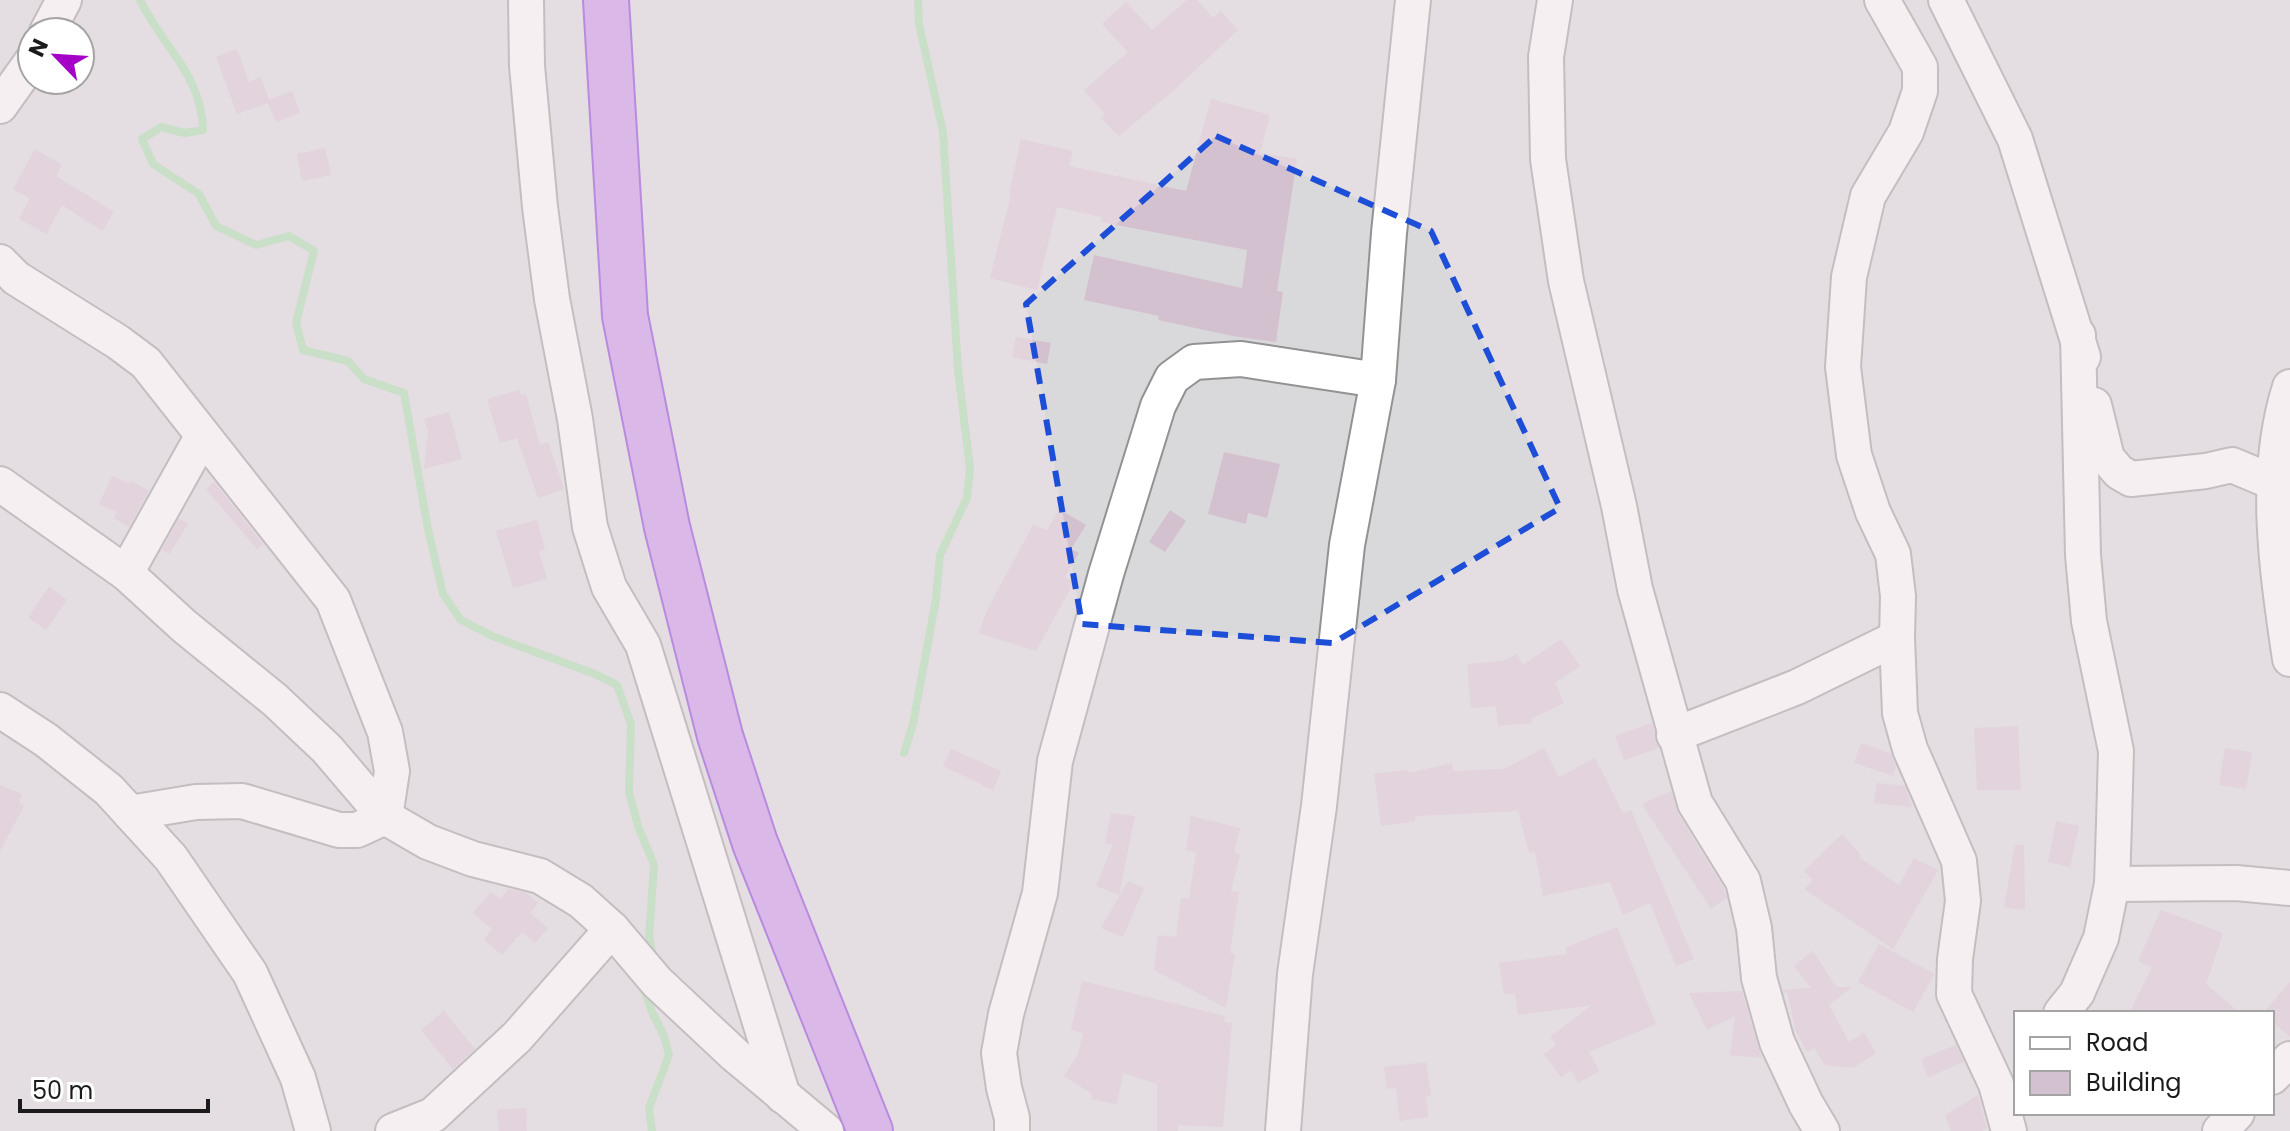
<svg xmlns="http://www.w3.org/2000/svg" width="2290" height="1131" viewBox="0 0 2290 1131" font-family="Poppins,sans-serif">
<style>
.residential{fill:#d9d8da;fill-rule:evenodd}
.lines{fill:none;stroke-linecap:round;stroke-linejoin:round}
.stream{stroke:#a0dca3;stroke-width:8}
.building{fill:#d4c1cf}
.minor-casing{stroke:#929292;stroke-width:38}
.highway-casing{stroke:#7922d7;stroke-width:48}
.minor{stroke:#fff;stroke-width:34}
.highway{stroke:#c486e6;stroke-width:44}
.marked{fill:none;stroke:#1d4ed8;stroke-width:6;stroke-dasharray:16 10;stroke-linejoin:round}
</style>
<rect width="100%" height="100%" fill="#ede1e7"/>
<path class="residential" d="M0 0H2290V1131H0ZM32 32H80V80H32ZM2016 1013H2272V1113H2016Z"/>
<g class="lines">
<g class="stream">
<path d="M140 0C162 46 202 75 203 130L185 133 161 127 142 139 153 164 199 194 216 226 256 245 289 236 314 251 296 323 303 350 348 361 364 379 404 393 428 529 443 594 461 620 492 636 595 674 617 685 631 724 629 792 638 826 654 865 649 936 653 957"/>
<path d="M904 753 913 724 936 599 940 555 967 498 970 468 958 370 943 132 919 24 918 0"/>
<path d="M646 989 644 990 652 1012 664 1036 669 1055 649 1108 652 1131"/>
</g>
</g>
<g class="building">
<path d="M1187 0H1197L1213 18 1221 11 1238 30 1175 89 1119 136 1101 118 1105 114 1084 90 1128 52 1102 24 1126 2 1152 30Z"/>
<path d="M237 49 249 82 261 77 269 100 292 91 300 112 276 122 268 103 237 114 216 57Z"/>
<path d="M1211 99 1270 115 1260 153 1297 159 1277 291 1283 292 1276 342 1233 336 1158 320 1159 316 1084 300 1094 255 1242 288 1247 250 1101 222 1102 217 1057 207 1037 290 990 278 1011 195H1009L1021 139 1073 151 1069 166 1186 191Z"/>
<path d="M325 148 331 175 302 181 297 154Z"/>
<path d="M35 149 62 165 56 176 114 212 102 231 62 205 46 234 19 219 30 198 13 189Z"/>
<path d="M1016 337 1051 343 1047 364 1012 357Z"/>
<path d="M519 390 521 395 526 394 540 445 548 442 564 489 538 498 517 438 500 443 487 399Z"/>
<path d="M449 412 462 459 424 469 428 430 424 419Z"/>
<path d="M1224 452 1280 464 1267 518 1248 513 1246 524 1208 514Z"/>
<path d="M112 476 130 484 132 481 149 491 129 527 114 518 117 512 99 504Z"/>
<path d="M214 482 263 544 257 549 206 489Z"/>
<path d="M1059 509 1086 525 1071 549 1079 553 1065 577 1074 582 1036 651 979 633 986 612 1033 525 1047 530Z"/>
<path d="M1170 510 1186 521 1165 552 1149 542Z"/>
<path d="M179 518 188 524 169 554 162 550Z"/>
<path d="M537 520 545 550 539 552 547 579 513 588 496 531Z"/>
<path d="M49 587 67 600 46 630 28 617Z"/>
<path d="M1561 639 1580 666 1555 683 1564 703 1530 719 1532 723 1498 726 1496 706 1471 708 1467 664 1503 661 1517 654 1523 665Z"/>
<path d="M1652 723 1659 748 1624 760 1615 736Z"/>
<path d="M2018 726 2021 790H1977L1974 728Z"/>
<path d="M1861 743 1891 754 1896 767 1893 776 1854 763Z"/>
<path d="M1544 748 1559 777 1595 758 1623 813 1631 810 1694 959 1676 966 1650 903 1623 915 1610 882 1543 896 1535 852 1529 853 1518 811 1415 816V821L1381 826 1374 774 1408 770 1409 773 1452 763 1453 771 1504 769Z"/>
<path d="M2225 748 2252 752 2246 789 2219 785Z"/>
<path d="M951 749 1001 771 993 790 943 766Z"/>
<path d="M1877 783 1905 786 1912 807 1874 803Z"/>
<path d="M0 785 22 794 19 803 24 806 0 851Z"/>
<path d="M1671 791 1678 813 1724 889 1727 898 1711 909 1642 804Z"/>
<path d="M1111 813 1135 816 1119 895 1096 886 1113 845 1105 843Z"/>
<path d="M1191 816 1240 828 1234 852 1240 854 1231 891 1239 892 1230 953 1235 954 1226 1008 1154 970 1158 935 1176 937 1181 898 1189 899 1196 852 1186 850Z"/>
<path d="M2056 821 2079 826 2070 867 2048 862Z"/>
<path d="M1842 834 1861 855 1859 857 1899 885 1914 858 1938 870 1893 949 1804 889 1813 880 1804 871Z"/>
<path d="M2015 845H2024L2025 910 2004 907Z"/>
<path d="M1128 881 1144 888 1123 937 1101 928Z"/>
<path d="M509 889 526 893 538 903 530 913 548 928 535 943 522 932 502 955 484 940 492 929 473 913 491 892 500 899Z"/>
<path d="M2161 910 2223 933 2206 984 2240 1013H2129L2152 968 2138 961Z"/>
<path d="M1617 927 1656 1024 1589 1052 1599 1071 1578 1083 1571 1070 1561 1077 1544 1054 1556 1045 1550 1037 1592 1005 1518 1015 1515 993 1504 994 1499 963 1567 954 1565 948Z"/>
<path d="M1879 944 1934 974 1913 1012 1858 982Z"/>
<path d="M1813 951 1836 987H1852L1829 1005 1849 1042 1864 1033 1876 1053 1853 1068 1825 1065 1814 1048 1807 1052 1795 1029 1787 991 1784 993 1783 990 1811 988 1794 966Z"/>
<path d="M1082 981 1225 1016 1224 1022 1232 1023 1223 1127 1178 1125V1131H1157V1084L1123 1073 1117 1104 1091 1099 1092 1094 1064 1076 1078 1054 1083 1033 1071 1030Z"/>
<path d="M2290 982V1037L2272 1021V1013H2263Z"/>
<path d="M1742 991 1758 1047 1762 1058 1730 1055 1735 1016 1707 1030 1689 993Z"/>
<path d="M444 1011 475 1049 453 1069 421 1030Z"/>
<path d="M1956 1045 1964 1062 1928 1077 1921 1059Z"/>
<path d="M1426 1062 1431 1095 1426 1096 1428 1117 1400 1121 1396 1088 1387 1089 1384 1067Z"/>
<path d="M1978 1095 1987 1128 1982 1131H1951L1945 1115Z"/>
<path d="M526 1108 527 1131H499L497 1110Z"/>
</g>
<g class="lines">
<g class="minor-casing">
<g id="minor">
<path d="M526 0 527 66 540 207 552 299 575 419 590 527 609 587 643 645 783 1096"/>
<path d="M1555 0 1546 57 1548 159 1566 281 1619 506 1635 589 1695 803 1743 881 1754 928 1759 978 1777 1042 1806 1104 1822 1131"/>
<path d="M1882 0 1920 67V91L1906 132 1868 196 1849 277 1843 367 1854 455 1873 512 1893 554 1898 596 1897 638 1900 713 1910 749 1959 861 1963 901 1955 959 1954 994 1996 1084 2009 1131"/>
<path d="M1946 0 2015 139 2083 357"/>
<path d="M47 32 64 0"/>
<path d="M0 106 32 61"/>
<path d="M0 262 16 278 118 342 146 363 333 600 385 732 392 771 385 817 357 830H339L242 801 196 802 130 813"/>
<path d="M2290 387C2262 475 2277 570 2290 659"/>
<path d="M2094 405 2107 458 2119 472 2131 479 2206 471 2232 465 2275 483"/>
<path d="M0 484 126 573 184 626 275 700 327 749 385 817 428 842 473 859 540 876 581 901 612 929 657 982 735 1055 826 1131"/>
<path d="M126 573 202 437"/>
<path d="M0 710 46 740 109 790 171 858 250 973 298 1078 313 1131"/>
<path d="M1674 735 1797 687 1897 638"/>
<path d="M2112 884 2236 883 2290 888"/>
<path d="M2061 1013 2077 993 2101 938 2112 884 2114 823 2116 751 2089 621 2083 555 2078 335"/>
<path d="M2272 1077 2290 1059"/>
<path d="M393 1131 433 1115 517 1037 612 929"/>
<path d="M1012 1131V1118L1004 1088 999 1053 1006 1014 1040 893 1055 761 1106 574 1158 406 1172 378 1194 362 1241 359 1378 380"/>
<path d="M1283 1131 1295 974 1319 806 1347 545 1378 380 1389 233 1413 0"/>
<path d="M2220 1131 2237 1113"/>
</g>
</g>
<g class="highway-casing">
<path id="highway" d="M606 0 625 316 667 527 720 736 755 843 870 1131"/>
</g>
<use href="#minor" class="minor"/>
<use href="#highway" class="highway"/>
</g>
<path d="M0 0H2290V1131H0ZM1216 136 1431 231 1560 508 1333 643 1082 624 1026 304Z" fill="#ede1e7" fill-opacity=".55" fill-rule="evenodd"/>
<path class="marked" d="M1216 136 1431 231 1560 508 1333 643 1082 624 1026 304Z"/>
<rect x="2014" y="1011" width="260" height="104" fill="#ffffff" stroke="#a4a4a4" stroke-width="2"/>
<rect x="2030" y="1037" width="40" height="12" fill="#ffffff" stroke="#a4a4a4" stroke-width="2"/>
<text x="2086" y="1051" font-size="24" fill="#1b1b1b">Road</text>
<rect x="2030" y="1071" width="40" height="24" fill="#d4c1cf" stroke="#a4a4a4" stroke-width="2"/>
<text x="2086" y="1091" font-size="24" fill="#1b1b1b">Building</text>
<g transform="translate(56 56) rotate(295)"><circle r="38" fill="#ffffff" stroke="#a4a4a4" stroke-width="2"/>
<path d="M0-6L14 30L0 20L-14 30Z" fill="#a400c7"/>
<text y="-12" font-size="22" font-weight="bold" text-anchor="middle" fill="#1b1b1b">N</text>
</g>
<path d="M20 1099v12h188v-12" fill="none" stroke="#1b1b1b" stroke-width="4"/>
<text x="32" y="1099" font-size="24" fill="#1b1b1b" stroke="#ffffff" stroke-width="6" paint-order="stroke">50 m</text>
</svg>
